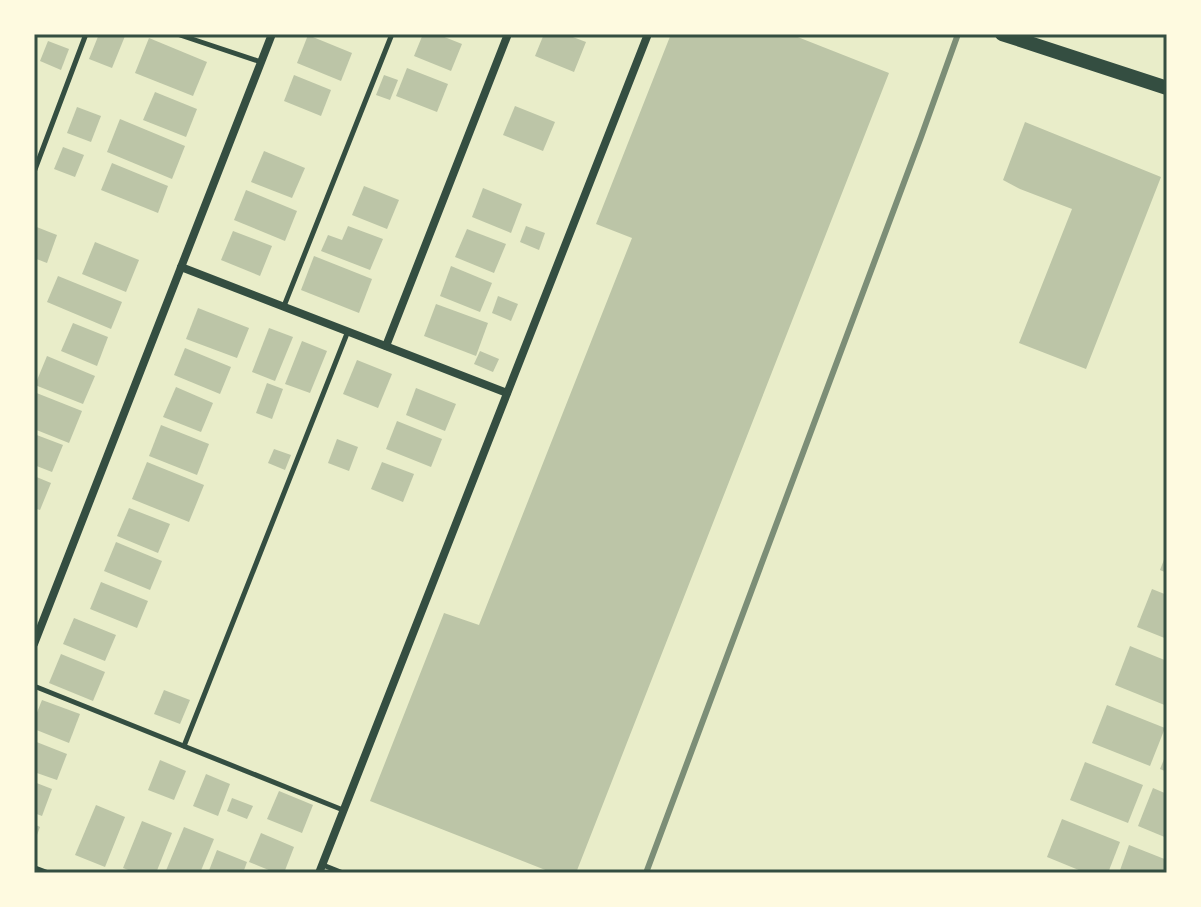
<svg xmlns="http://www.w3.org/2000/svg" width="1201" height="907" viewBox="0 0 1201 907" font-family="Commissioner,sans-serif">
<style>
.building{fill:#bcc5a7}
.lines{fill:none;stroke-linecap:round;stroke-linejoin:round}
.path{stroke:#344e41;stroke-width:4}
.service{stroke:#344e41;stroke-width:5}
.minor{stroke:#344e41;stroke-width:8}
.primary{stroke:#344e41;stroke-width:14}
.rail{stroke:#7c8e77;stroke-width:6}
.neatline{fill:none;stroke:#344e41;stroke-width:3}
</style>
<rect width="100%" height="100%" fill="#e9edc9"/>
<g class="building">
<path d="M99 34H119L125 36 112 68 89 59Z"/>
<path d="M423 34H437L462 44 451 71 414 56Z"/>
<path d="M544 34H565L586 42 574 72 535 56Z"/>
<path d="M671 34H790L889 73 576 873H553L370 801 444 613 479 625 632 238 596 224Z"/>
<path d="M308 35 352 53 341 81 297 63Z"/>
<path d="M149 38 207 62 193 96 135 73Z"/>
<path d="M48 41 69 49 61 70 40 61Z"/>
<path d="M407 68 448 84 437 112 396 96Z"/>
<path d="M294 75 331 90 321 116 284 101Z"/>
<path d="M384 75 398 80 390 100 376 95Z"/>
<path d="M155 92 197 109 186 137 143 120Z"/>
<path d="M515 106 555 122 543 151 503 135Z"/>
<path d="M77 107 101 116 91 142 67 133Z"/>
<path d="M120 119 185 146 172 179 107 152Z"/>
<path d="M1025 122 1161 177 1086 369 1019 343 1072 209 1020 189 1003 180Z"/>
<path d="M63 147 84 155 75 177 54 169Z"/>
<path d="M264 151 305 168 292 198 251 182Z"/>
<path d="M112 163 168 186 158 213 101 190Z"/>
<path d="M364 186 399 200 387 229 352 215Z"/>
<path d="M483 188 522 204 511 233 472 217Z"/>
<path d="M246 190 297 211 285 241 234 220Z"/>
<path d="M34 226 57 235 47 263 34 258Z"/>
<path d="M348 226 383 239 370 270 321 251 328 235 342 240Z"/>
<path d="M526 226 545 233 539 250 520 242Z"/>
<path d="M467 229 506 244 494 273 455 257Z"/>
<path d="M233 231 272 246 260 276 221 260Z"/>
<path d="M95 242 139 260 126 292 82 274Z"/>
<path d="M314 256 372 279 359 313 301 290Z"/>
<path d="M451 266 492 283 480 312 440 296Z"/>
<path d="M58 276 122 302 111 329 47 302Z"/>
<path d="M498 296 518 304 511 321 492 313Z"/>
<path d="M436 304 488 323 476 356 424 336Z"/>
<path d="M198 308 249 328 237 358 186 339Z"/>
<path d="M73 323 108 337 97 366 61 351Z"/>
<path d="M269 328 293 337 275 381 252 372Z"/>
<path d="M302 341 327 351 310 393 285 384Z"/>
<path d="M185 348 231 367 220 394 174 375Z"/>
<path d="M480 351 499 359 493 372 474 364Z"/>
<path d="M47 356 95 376 83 404 35 385Z"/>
<path d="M357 360 392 374 378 408 343 394Z"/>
<path d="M267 383 283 389 272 419 256 413Z"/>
<path d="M176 387 213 403 201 432 163 417Z"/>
<path d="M416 388 456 404 445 431 406 415Z"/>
<path d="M34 392 82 411 69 443 34 429Z"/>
<path d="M397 421 442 439 431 467 386 449Z"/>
<path d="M161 425 209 444 197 475 149 456Z"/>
<path d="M34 434 63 445 52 472 34 465Z"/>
<path d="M337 439 358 447 349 471 328 463Z"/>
<path d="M274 449 291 455 285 470 268 463Z"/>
<path d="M147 462 204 485 189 522 132 499Z"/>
<path d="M382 462 414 474 403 502 371 489Z"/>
<path d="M34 476 51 483 40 510 34 508Z"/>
<path d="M129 508 170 524 158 553 117 536Z"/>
<path d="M116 542 162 561 150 590 104 571Z"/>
<path d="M1167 552V573L1160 570Z"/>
<path d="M101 582 148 601 137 628 90 609Z"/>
<path d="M1152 589 1167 595V639L1137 627Z"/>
<path d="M74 618 116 635 105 661 63 644Z"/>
<path d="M1130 646 1167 661V706L1115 685Z"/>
<path d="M61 654 105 672 93 701 49 683Z"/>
<path d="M164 690 190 700 180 724 154 714Z"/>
<path d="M42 700 80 714 69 743 34 729V720Z"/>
<path d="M1107 705 1165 728 1150 766 1092 743Z"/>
<path d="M34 741 67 754 57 780 34 772Z"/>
<path d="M1167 752V772L1160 769Z"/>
<path d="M160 760 186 771 174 800 148 790Z"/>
<path d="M1085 762 1143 785 1128 823 1070 800Z"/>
<path d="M206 774 230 784 218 816 193 806Z"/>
<path d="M34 782 52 789 42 816 34 813Z"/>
<path d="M1153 788 1167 794V838L1138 826Z"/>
<path d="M279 791 313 805 302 833 267 819Z"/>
<path d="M232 798 253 806 247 819 227 811Z"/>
<path d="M96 805 125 817 105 867 75 855Z"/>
<path d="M1062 819 1120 842 1108 873H1086L1047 857Z"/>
<path d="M142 821 172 833 156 873H136L123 868Z"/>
<path d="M34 824 40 827 34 843Z"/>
<path d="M184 827 214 839 200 873H165Z"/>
<path d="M261 833 294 847 284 873H276L249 862Z"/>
<path d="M1129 845 1167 860V873H1119Z"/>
<path d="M217 850 247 862 243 873H208Z"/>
</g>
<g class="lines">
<path class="path" d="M34 867 50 873"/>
<g class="service">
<path d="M177 34 261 62"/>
<path d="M34 172 86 34"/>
<path d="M284 306 392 34"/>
<path d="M34 686 343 810"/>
<path d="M184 746 348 331"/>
<path d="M323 865 343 873"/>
</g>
<g class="minor">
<path d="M181 267 507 393"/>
<path d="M386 346 508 34"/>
<path d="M34 644 272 34"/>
<path d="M319 873 648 34"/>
</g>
<path class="primary" d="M1002 34 1167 88"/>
<path class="rail" d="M646 873 921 137 958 34"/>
</g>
<rect width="1201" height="907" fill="none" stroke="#fefae0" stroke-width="72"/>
<rect x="36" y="36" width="1129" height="835" class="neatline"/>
</svg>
